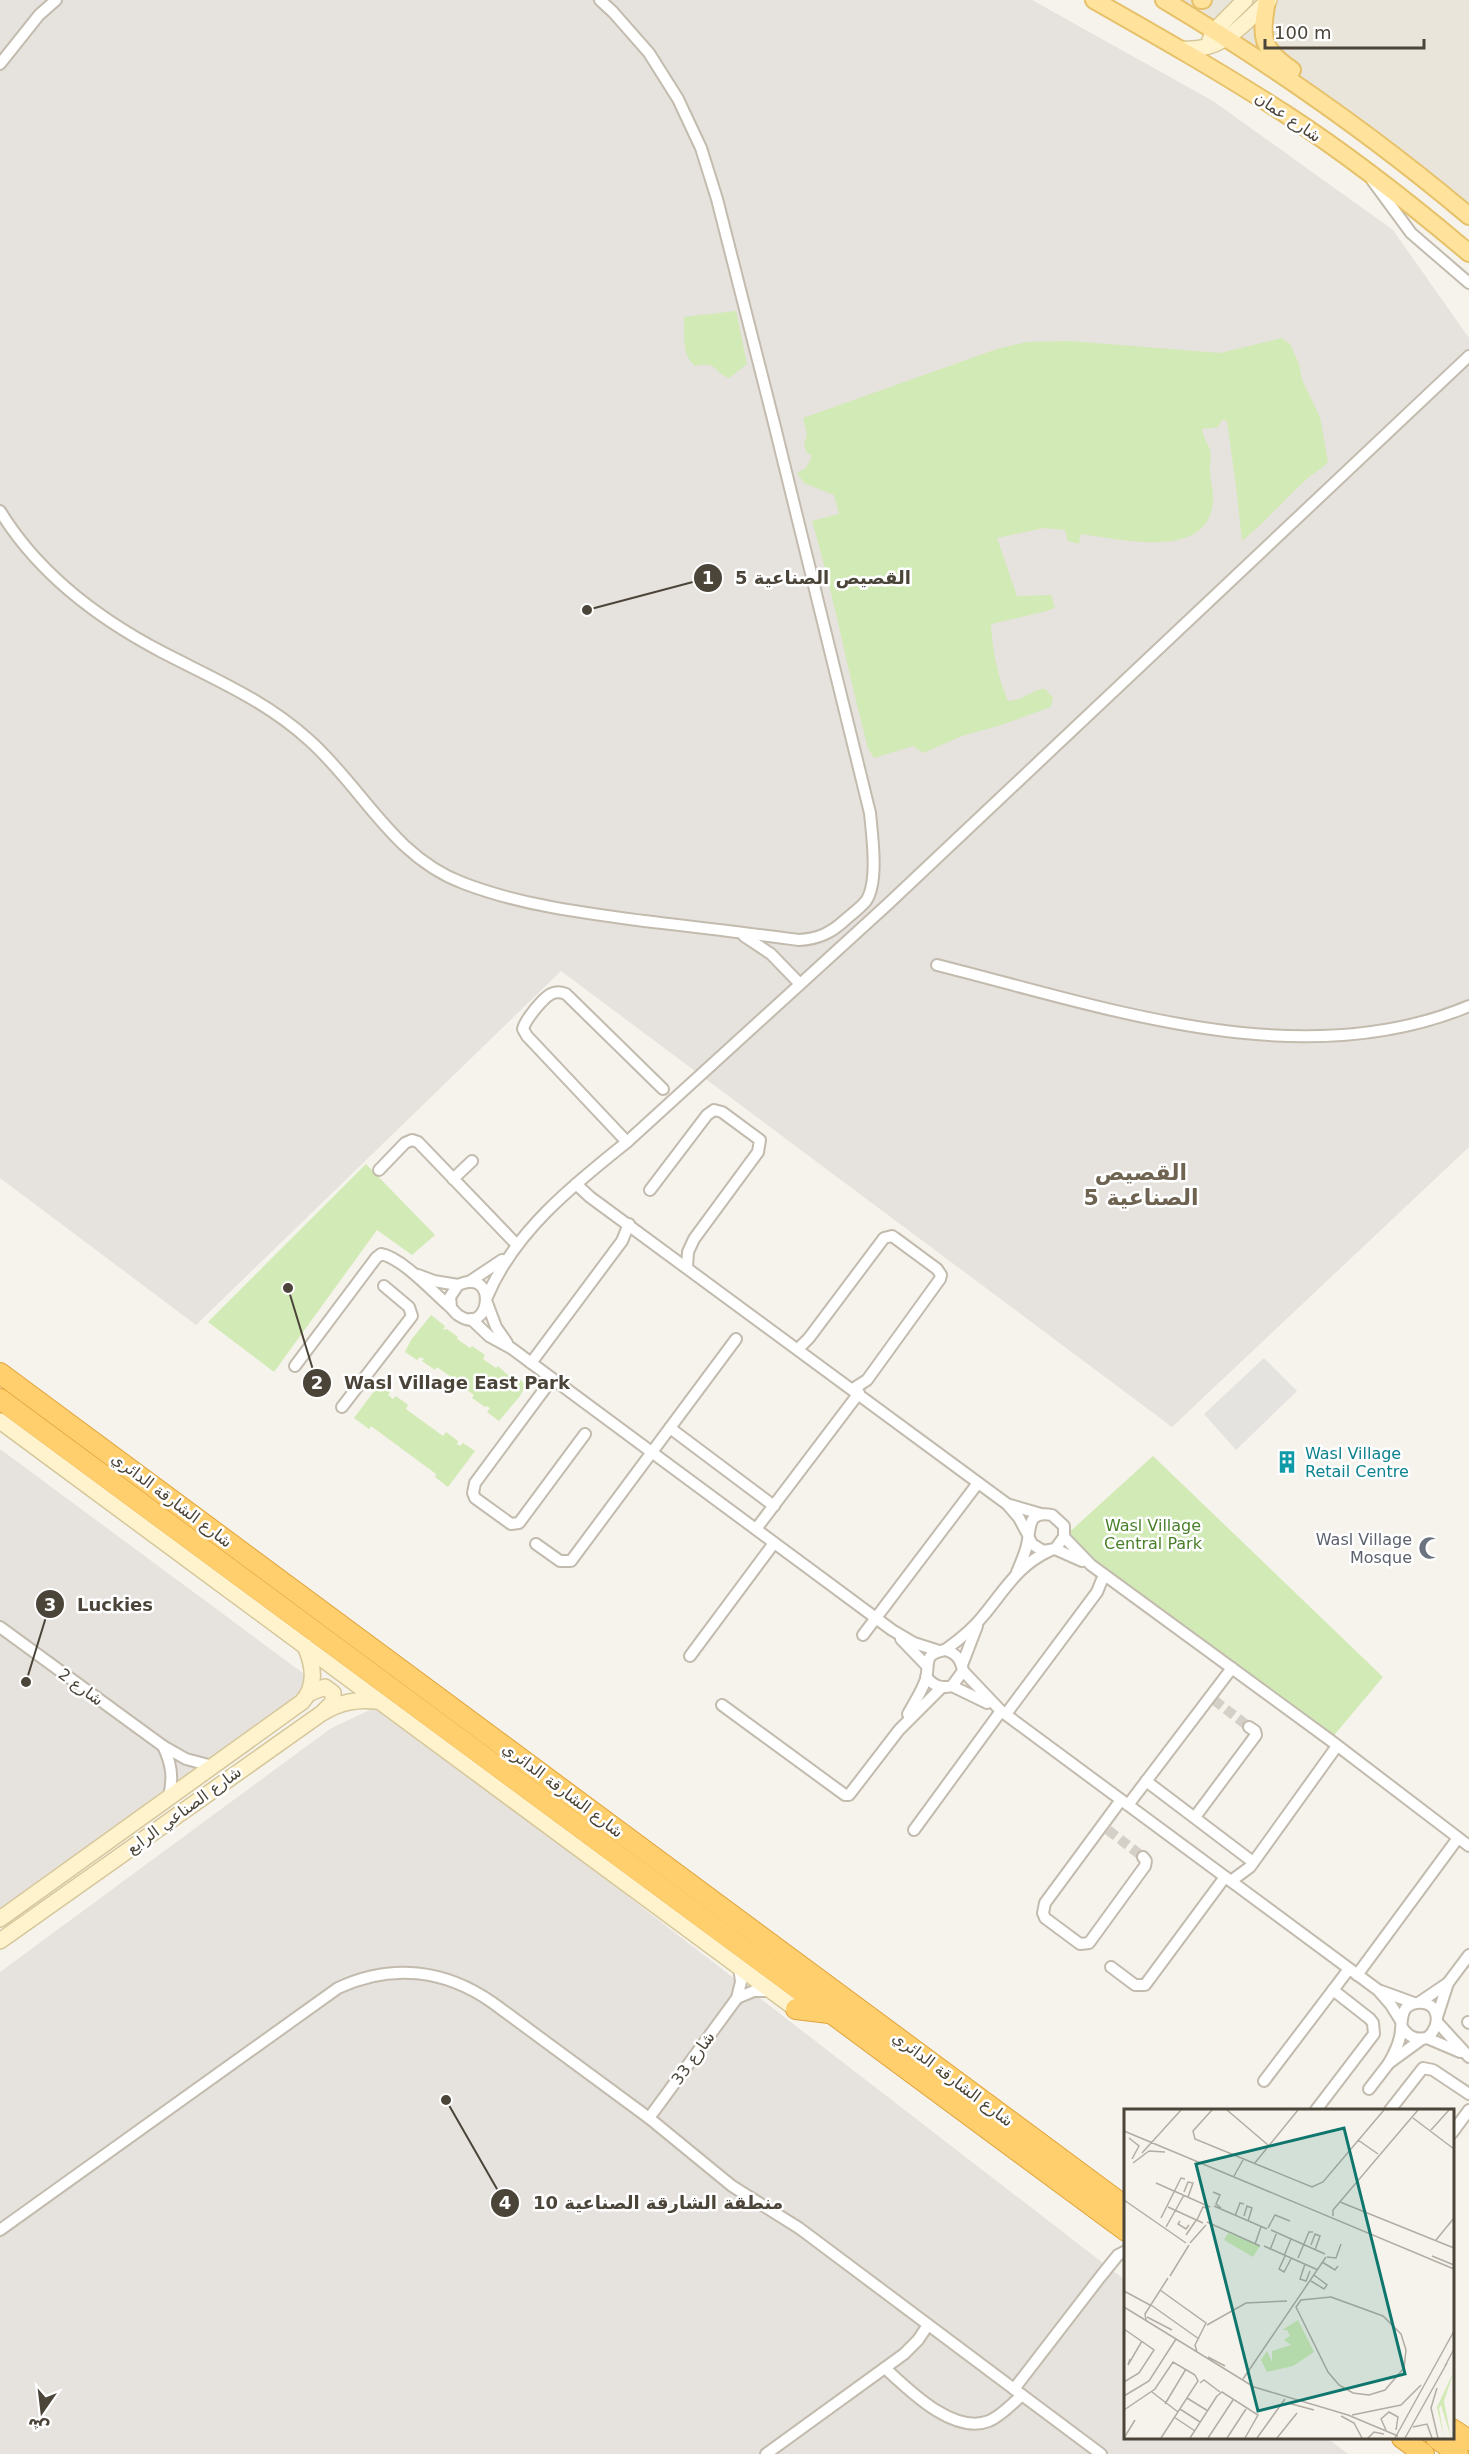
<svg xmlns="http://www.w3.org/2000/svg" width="1469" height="2454" viewBox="0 0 1469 2454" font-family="'DejaVu Sans','Noto Naskh Arabic',sans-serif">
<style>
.residential{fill:#eae5da}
.industrial{fill:#e6e2dd}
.green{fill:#d2eab5}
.parking{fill:#e5e3e0}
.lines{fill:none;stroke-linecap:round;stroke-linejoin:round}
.street-tunnel{stroke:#d4d0c8;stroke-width:10;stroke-dasharray:10 5;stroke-linecap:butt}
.street-casing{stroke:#c2bbae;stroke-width:14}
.secondary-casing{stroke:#d6c79b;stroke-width:18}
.primary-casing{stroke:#e6c16a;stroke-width:20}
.highway-casing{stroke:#e0a43c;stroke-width:22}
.street{stroke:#fff;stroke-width:10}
.secondary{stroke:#fff3cd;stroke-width:15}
.primary{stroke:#ffe39c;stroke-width:16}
.highway{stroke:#ffcf6e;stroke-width:20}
.labels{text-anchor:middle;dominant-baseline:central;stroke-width:5;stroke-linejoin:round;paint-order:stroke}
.street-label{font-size:16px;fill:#4b4439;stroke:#fff}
.culture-label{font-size:16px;fill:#0d838f;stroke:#fff;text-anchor:start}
.park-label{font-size:16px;fill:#4a7f2a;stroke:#fff}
.worship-label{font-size:16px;fill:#5b616d;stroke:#fff;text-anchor:end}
.district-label{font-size:22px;font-weight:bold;fill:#6e6250;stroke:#fff}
.inset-road{fill:none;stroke:#b2ada4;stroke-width:1.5}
.view{fill:#0f766e;fill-opacity:0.15;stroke:#0f766e;stroke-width:3}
.inset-edge{fill:none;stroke:#4b4439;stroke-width:3}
.leader{fill:none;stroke:#4b4439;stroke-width:2}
.callout-dot{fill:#4b4439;stroke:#fff;stroke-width:2}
.mark-label{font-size:18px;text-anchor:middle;font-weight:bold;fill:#fff}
.callout-label{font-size:18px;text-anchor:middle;font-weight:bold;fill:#4b4439;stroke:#fff;stroke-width:5;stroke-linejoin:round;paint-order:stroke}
</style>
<rect width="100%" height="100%" fill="#f6f3ec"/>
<path class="residential" d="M1164 0H1469V223L1227 39Z"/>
<g class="industrial">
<path d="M0 0H1032L1213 101 1393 230 1469 338V1147L1172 1427 561 971 196 1325 0 1178Z"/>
<path d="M0 1449 315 1682 0 1910Z"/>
<path d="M380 1705 1125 2280 1126 2438H1327L1348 2454H0V1972L330 1729Z"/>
</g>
<g class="green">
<path d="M736 311 747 364 729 378C712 371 718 361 695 366 681 355 685 334 684 317Z"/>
<path d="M1282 338 1290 344 1299 364 1302 380 1320 417 1328 462C1322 469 1315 472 1309 477 1286 498 1266 521 1242 541L1237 494 1227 421 1222 420 1218 427 1202 429C1203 438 1207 441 1210 450 1212 456 1209 465 1210 472 1210 480 1213 488 1213 495 1215 563 1121 539 1081 534L1079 544 1068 541 1065 530 1044 528 997 538 1017 596 1051 595 1055 608 1043 612 991 624C992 649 998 678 1008 701 1027 700 1028 690 1045 689L1053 697 1051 707 1001 725 962 736 923 753 913 746 874 758 868 748C848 673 834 596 812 521L839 514 834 495 804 483 797 473 806 468 812 456 806 452 804 443 807 435 803 418 997 349 1027 342 1070 341 1220 353Z"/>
<path d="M366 1164 435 1235 412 1255 377 1230 274 1372 208 1322Z"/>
<path d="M431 1315 445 1326 443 1330 447 1329 458 1337 457 1339 470 1348 472 1346 485 1355 483 1359 496 1368 498 1366 510 1377 512 1374 526 1384 520 1396 499 1421 487 1412 490 1408 486 1406 485 1407 472 1398 474 1395 449 1378 450 1376 437 1367 435 1370 422 1361 424 1359 420 1357 417 1360 405 1352 411 1340Z"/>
<path d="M381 1382 391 1390 388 1395 393 1399 396 1396 408 1405 406 1409 443 1436 446 1432 458 1441 457 1444 460 1446 463 1443 475 1451 448 1487 435 1477 436 1474 371 1426 369 1429 354 1418Z"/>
<path d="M1153 1456 1383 1677 1330 1740 1064 1537Z"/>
</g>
<path class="parking" d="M1264 1358 1297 1391 1236 1450 1204 1414Z"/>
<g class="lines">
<g class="street-tunnel">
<path d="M1214 1700 1249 1727"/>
<path d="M1108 1830 1143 1857"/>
</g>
<g class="street-casing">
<g id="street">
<path d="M0 64 39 15 56 0"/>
<path d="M1372 180 1411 233 1469 283"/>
<path d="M0 511C38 573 99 619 162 652 214 679 265 700 309 740 363 788 392 856 463 883 520 905 583 913 644 921 695 927 747 933 799 940 818 939 831 933 845 920 852 914 860 908 866 901 879 882 872 835 870 813L774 423 717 199 701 148 678 99 649 53 613 12 600 0"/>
<path d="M744 936 771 954 800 984"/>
<path d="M937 965C1105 1007 1300 1077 1469 1006"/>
<path d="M627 1142 527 1036 523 1029C525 1020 543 998 551 994 556 991 561 992 566 994L663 1089"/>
<path d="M379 1170 405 1143 412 1140 418 1142 517 1245"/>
<path d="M453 1179 472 1161"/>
<path d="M576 1184 590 1197 1007 1504 1019 1518 1027 1533"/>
<path d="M650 1190 707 1115 714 1110 722 1112 760 1140 758 1152 694 1239 688 1252 687 1267"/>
<path d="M418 1275 434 1281 458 1285"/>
<path d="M469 1282 502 1260"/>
<path d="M487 1297C514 1232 573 1185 627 1142L888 904 1469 356"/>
<path d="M487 1303 496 1327 507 1343"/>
<path d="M471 1319 489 1336 511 1348 892 1630 914 1643 939 1651"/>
<path d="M798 1349 809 1338 884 1238 892 1236 895 1238 937 1269 941 1275 940 1279 867 1380 853 1389"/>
<path d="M531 1363 622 1241 629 1224"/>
<path d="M295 1366 376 1258 381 1254C402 1258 432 1291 448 1305 452 1308 454 1312 458 1315 491 1338 499 1266 458 1285L450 1297 451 1307"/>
<path d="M552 1379 475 1483 473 1493 475 1498 511 1524 519 1523 585 1434"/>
<path d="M342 1407 412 1316 409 1307 384 1286"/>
<path d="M670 1428 774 1506"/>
<path d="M1010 1505 1041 1514"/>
<path d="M756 1529 859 1393"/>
<path d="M1064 1537 1091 1565 1330 1740 1469 1846"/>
<path d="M536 1544 560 1561H571L736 1339"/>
<path d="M1055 1549 1082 1561"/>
<path d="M1017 1572C1021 1563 1025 1554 1027 1545 1031 1529 1026 1510 1052 1515L1064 1526V1537L1055 1549 1043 1551 1032 1544 1029 1538"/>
<path d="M0 1627 163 1746 186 1759 212 1766"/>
<path d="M863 1635 978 1483"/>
<path d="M901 1639 926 1665"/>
<path d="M945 1650C959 1640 972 1630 983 1616 1004 1591 1018 1565 1049 1551"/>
<path d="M690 1656 774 1543"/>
<path d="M962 1665 977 1626"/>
<path d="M963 1671 1001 1711 1378 1990 1391 2005 1401 2021"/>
<path d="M952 1686 987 1703"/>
<path d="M722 1705 845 1795H849L899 1730 941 1688"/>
<path d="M908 1714C914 1703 922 1691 926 1679 930 1664 922 1654 945 1650 956 1653 961 1659 963 1671L952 1686C941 1689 934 1686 926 1677"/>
<path d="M1006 1714 1097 1592 1104 1575"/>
<path d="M163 1746C172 1764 174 1780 168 1799"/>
<path d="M1146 1781 1253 1862"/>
<path d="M1121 1800 1045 1903 1043 1913 1045 1918 1080 1944 1089 1943 1145 1866 1146 1861 1143 1857"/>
<path d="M1128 1805 1232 1668"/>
<path d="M1195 1817 1256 1735 1255 1731 1249 1727"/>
<path d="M914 1830 1001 1711"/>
<path d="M1231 1881 1250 1867 1337 1746"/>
<path d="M1111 1967 1135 1985H1145L1225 1877"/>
<path d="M1357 1975 1458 1838"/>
<path d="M1381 1991 1414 2003"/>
<path d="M737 1998 754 1991H771"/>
<path d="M1420 2002 1448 1983 1469 1955"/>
<path d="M1437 2017 1448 1983"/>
<path d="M1468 2022 1469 2023"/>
<path d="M1438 2023 1469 2057"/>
<path d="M1427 2038 1460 2052"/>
<path d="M1389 2063C1394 2054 1398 2046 1400 2037 1403 2024 1398 2005 1417 2003 1439 2000 1443 2025 1427 2038 1416 2040 1408 2037 1402 2027"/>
<path d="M1264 2081 1349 1969"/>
<path d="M1369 2089 1389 2063 1422 2039"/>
<path d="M1316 2110 1374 2034 1373 2023 1370 2019 1333 1990"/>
<path d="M1390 2110 1423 2068 1433 2070 1469 2094"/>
<path d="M649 2118 737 1998 741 1982 739 1966"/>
<path d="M1452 2133 1469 2110"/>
<path d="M0 2230 338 1988C391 1963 445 1969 493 2003L649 2118 732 2186 799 2228 1101 2454"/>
<path d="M885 2368C909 2390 953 2435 989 2421 1001 2416 1012 2404 1022 2395"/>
<path d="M1014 2389 1101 2276 1118 2255 1126 2251"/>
<path d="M766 2454 904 2354 918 2340 928 2325"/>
</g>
</g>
<g class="secondary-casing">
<g id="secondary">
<path d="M1210 40 1214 31 1245 0"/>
<path d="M1181 49C1223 52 1241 26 1269 0"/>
<path d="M0 1421 796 2009"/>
<path d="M310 1693 325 1687 333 1693V1702L324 1711"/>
<path d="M0 1919 302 1702C317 1686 314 1666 305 1646"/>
<path d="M0 1941 322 1713C340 1702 356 1699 377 1701"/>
</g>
</g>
<g class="primary-casing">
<g id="primary">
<path d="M1094 0C1159 37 1224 74 1287 115 1350 156 1411 204 1469 253"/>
<path d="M1164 0C1271 64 1374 136 1469 216"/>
<path d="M1201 0H1203"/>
<path d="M1267 1C1260 37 1261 49 1292 70"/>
</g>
</g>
<g class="highway-casing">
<g id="highway">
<path d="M0 1373 1126 2207"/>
<path d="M0 1399 1126 2231"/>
<path d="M796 2009 829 2013"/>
<path d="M1452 2429 1469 2440"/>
<path d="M1402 2438 1424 2454"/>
<path d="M1436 2438 1458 2454"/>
</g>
</g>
<use href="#street" class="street"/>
<use href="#secondary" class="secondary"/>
<use href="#primary" class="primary"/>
<use href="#highway" class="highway"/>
</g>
<defs>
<g id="building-bare" transform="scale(1.8)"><path d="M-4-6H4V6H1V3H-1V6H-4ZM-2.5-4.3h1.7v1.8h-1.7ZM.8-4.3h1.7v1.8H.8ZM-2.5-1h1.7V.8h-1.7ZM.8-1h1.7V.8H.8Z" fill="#0f9aa8" stroke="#fff" stroke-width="2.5" paint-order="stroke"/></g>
<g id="mosque-bare" transform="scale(1.8)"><path d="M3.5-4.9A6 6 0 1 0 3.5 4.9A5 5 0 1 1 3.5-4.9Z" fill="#6b7280" stroke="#fff" stroke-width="2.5" paint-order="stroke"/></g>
</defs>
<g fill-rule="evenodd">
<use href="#building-bare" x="1287" y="1462"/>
<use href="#mosque-bare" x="1430" y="1548"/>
</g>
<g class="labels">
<g class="street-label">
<text transform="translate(1288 117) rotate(34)">شارع عمان</text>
<text transform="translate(172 1500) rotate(37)">شارع الشارقة الدائري</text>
<text transform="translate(81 1687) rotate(36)">شارع 2</text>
<text transform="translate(563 1790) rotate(37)">شارع الشارقة الدائري</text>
<text transform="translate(184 1810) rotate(-36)">شارع الصناعي الرابع</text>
<text transform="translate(693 2058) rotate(-54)">شارع 33</text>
<text transform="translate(953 2079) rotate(37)">شارع الشارقة الدائري</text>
</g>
<g class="culture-label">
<text x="1305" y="1453">Wasl Village<tspan x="1305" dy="18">Retail Centre</tspan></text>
</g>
<g class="park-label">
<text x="1153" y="1525">Wasl Village<tspan x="1153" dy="18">Central Park</tspan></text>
</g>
<g class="worship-label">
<text x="1412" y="1539">Wasl Village<tspan x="1412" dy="18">Mosque</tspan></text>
</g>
<g class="district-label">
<text x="1141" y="1172">القصيص<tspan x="1141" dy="25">الصناعية 5</tspan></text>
</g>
</g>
<g transform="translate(1124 2109)">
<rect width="330" height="330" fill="#f6f3ec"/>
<path d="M104 124 136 137 129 148 100 131ZM174 211 190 243 169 257 143 263 137 251 143 242 148 253V242L167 236 160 231 166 227 163 221H158ZM330 262 320 292 327 329 317 296 315 299 320 329 313 298Z" fill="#d2eab5"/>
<path class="inset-road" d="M88 1 69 22 71 30 188 78 199 73 260 1M103 1 144 36M289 9 330 40M307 21 325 1M0 22 330 160M5 29 15 37 8 50M234 31 254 45M18 44 57 1M9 54 25 42 41 43M130 55 174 1M110 67 119 51M32 74 86 98M60 83 64 73 69 74 64 88M89 83 96 86 92 95 97 99M0 91 62 134M216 93 330 139M90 97 143 120M44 98 79 114M111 107 116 94 120 95M120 107 123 97 128 99 124 112M209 107V101L294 1M37 109 57 69 61 70M73 111 79 98 83 99M56 112 54 115 62 120 65 116M83 113 136 137M42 118 60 86M144 119 151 106 166 112M147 121 201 145M62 126 73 110M312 131 330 109M66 134 82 116M131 135 137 118M187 136 191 125 196 127 191 141M140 137 194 161M146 141 153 123M160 147 167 130M161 147 155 160 160 163 167 150M308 147 330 156M203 148 212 149 217 135M174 149 185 123H189M198 153 211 161 214 157M181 155 176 170 182 172 186 162M46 167 65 136M187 172 200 180 203 176 190 166M36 181 82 214 71 236 73 243M0 182 26 196M207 188 259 207 277 225 282 241 280 259 261 281 245 286 229 284 215 276 204 263 172 198 177 191ZM27 196 75 230M0 198 130 278 224 306 274 327M23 208 48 221M22 211 21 205 44 169M83 216 122 194 163 192M0 220 30 241 15 264 0 273M84 248 101 257M6 250 4 256 18 232M321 257 330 240M119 270 202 148M76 274 80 271 96 283M313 279 307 299 314 329M28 283 54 303M0 287 25 272 52 230M93 287 98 283 134 306 121 329M63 289 84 302M164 294 190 301M41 295 62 260M56 300 76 313M0 301 31 280 49 253 71 266M228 306 277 296 297 276M217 307 230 314 238 329M50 308 71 322M289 318 303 315 308 329M262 321 257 310 265 303 274 308 272 321M0 329 11 311M37 329 74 272 71 266M66 329 93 287M84 329 109 291M103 329 122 300M133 329 161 290M153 329 173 304M244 329 250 323 260 325M271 329 330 222M281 329 323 254"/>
<path class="view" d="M220 19 281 265 134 302 72 55Z"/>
<rect width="330" height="330" class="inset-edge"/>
</g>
<path class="leader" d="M587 610L708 578M288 1288L317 1383M26 1682L50 1604M446 2100L505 2203"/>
<g class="callout-dot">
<circle cx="587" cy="610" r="6"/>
<circle cx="288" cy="1288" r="6"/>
<circle cx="26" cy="1682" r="6"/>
<circle cx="446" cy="2100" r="6"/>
<circle cx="708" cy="578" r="15"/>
<circle cx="317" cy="1383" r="15"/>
<circle cx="50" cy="1604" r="15"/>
<circle cx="505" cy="2203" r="15"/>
</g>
<g class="mark-label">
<text x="708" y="584">1</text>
<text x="317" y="1389">2</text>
<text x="50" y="1611">3</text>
<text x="505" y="2209">4</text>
</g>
<g class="callout-label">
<text x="823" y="584">القصيص الصناعية 5</text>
<text x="457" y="1389">Wasl Village East Park</text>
<text x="115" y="1611">Luckies</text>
<text x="658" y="2209">منطقة الشارقة الصناعية 10</text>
</g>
<g transform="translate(42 2412) rotate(194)" stroke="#ffffff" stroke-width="4.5" paint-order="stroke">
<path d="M0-4.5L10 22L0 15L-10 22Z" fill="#4b4439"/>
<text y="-9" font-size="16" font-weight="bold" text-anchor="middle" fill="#4b4439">ش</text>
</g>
<path d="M1265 39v9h159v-9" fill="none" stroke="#4b4439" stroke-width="3"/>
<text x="1274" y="39" font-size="18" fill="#4b4439" stroke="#ffffff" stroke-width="4.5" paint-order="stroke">100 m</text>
</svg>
